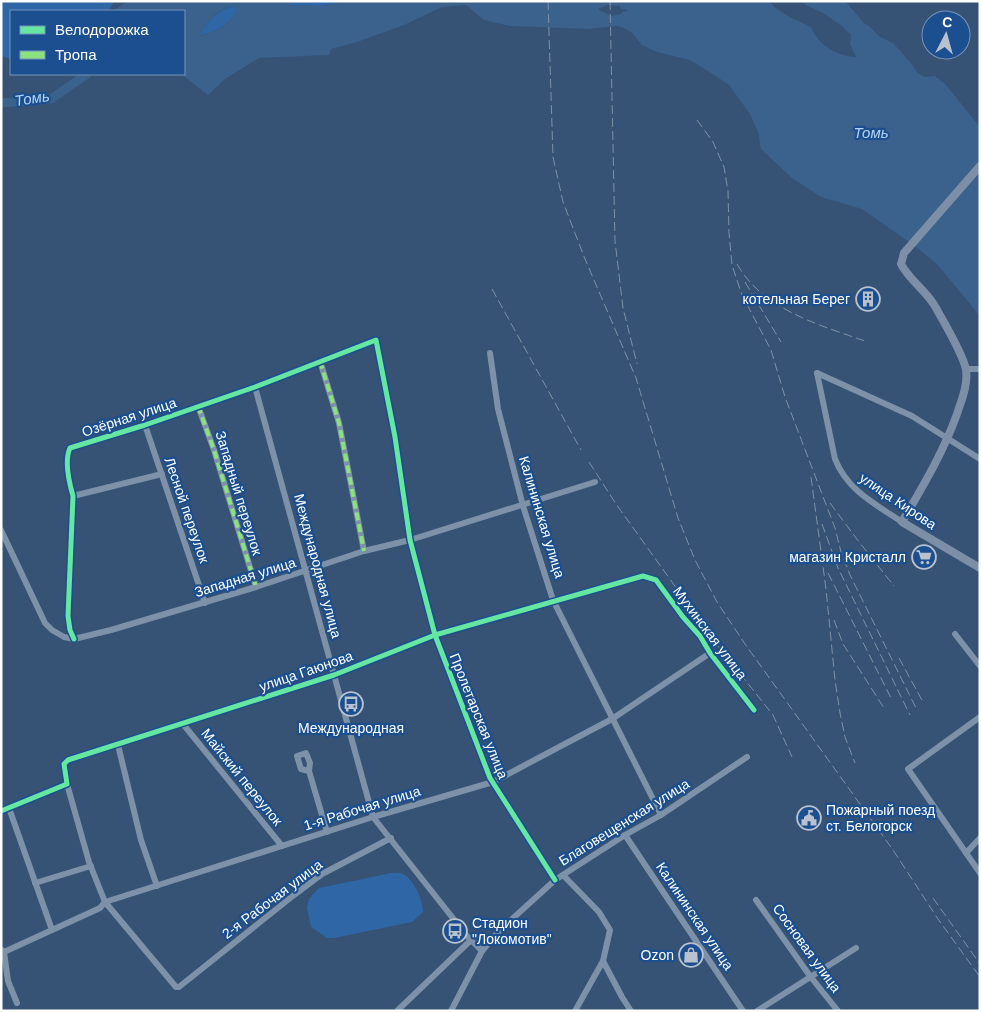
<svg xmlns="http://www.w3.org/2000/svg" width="981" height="1012" viewBox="0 0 981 1012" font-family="Arial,sans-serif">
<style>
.green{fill:#2f66a5}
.water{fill:#3b618d;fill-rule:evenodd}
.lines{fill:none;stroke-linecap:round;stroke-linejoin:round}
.river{stroke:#3b618d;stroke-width:9}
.minor{stroke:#7d92a8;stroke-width:6}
.major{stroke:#7d8ea7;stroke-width:8}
.rail{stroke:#7e92a7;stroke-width:1;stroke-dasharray:9 4;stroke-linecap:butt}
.quiet{stroke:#8de07e;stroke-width:4;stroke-dasharray:8 4;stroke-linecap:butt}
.cycleway-casing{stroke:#1b4f8f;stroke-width:8}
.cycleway{stroke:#66e7a1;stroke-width:5}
.labels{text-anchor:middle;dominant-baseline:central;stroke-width:4.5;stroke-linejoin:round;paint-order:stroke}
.poi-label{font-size:14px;fill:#fff;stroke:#1b4f8f;text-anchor:end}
.street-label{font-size:14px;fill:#fff;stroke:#1b4f8f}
.water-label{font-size:15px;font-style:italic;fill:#b5d3f5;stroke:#1b4f8f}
</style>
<rect width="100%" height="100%" fill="#365274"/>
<g class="green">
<path d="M1 1H114L109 11H11V59L1 56Z"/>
<path d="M292 1H340C322 10 311 4 292 6Z"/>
<path d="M234 6 238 9C229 26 217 31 199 36 207 21 217 10 234 6Z"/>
<path d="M391 873C394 873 397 873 400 873 413 876 423 900 423 912L412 922 334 938H327L311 927 307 908 309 899 319 888Z"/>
</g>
<path class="water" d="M128 1H292V6C311 4 322 10 340 1H769C779 14 797 20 811 27 819 46 837 56 856 57L850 44 851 35C843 26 830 17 819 11 813 8 806 7 802 1H845L864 23 869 26 880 37 893 43 910 62 918 73 925 77 935 76 946 85 980 127V316L937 264 916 247 862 209 821 197 792 178 761 149 758 132 750 114 729 85 714 75 690 60 657 52 642 45 632 33 624 28 617 26 587 29 510 26 484 20 466 5 442 7 404 25 357 42 331 49 329 55 259 58 225 79 208 95 181 74H184V11H113ZM608 5 620 6 621 9 628 10 626 12 623 11 621 14 611 16 598 9ZM234 6 237 9C229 27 218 30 200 36 206 21 218 9 234 6Z"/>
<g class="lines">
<path class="river" d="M1 103 51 99 87 74"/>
<g class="minor">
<path d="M490 353 498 409 523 506 553 600 661 815"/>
<path d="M320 361 339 423 364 551"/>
<path d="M966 369H980"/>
<path d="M817 373 912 416 980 459"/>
<path d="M817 373 835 459C847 490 875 504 902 522"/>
<path d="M255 387 373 817 467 936 482 951"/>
<path d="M198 406 214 450 256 587"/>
<path d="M145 425 205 603"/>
<path d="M73 496 162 474"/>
<path d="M1 530 45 623 52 630 64 637 74 639 111 630 256 587 364 551 410 540 595 482"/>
<path d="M955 634 980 666"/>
<path d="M74 639 70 630 68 616 73 496C69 482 64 461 70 448L145 425 255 387 376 340 395 437 410 540 435 635 490 778 555 880"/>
<path d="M980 717 908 769 980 873"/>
<path d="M183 724 282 846"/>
<path d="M118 745 141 840 157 886"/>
<path d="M309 771 301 769 297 756 306 753 310 763 309 771 327 832"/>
<path d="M67 784 89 862 105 902 176 987H179L294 895 322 874 391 838"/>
<path d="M9 808 52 930"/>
<path d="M1 811 67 784 64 764 68 760 334 675 435 635 643 576 656 580 683 617 700 636 710 653 754 710"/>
<path d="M625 835 743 1011"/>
<path d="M966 853 980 838"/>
<path d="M563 875 599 912 610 930 603 961 622 997 631 1011"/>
<path d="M35 883 91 866"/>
<path d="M756 900 810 976 838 1011"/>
<path d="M2 950 4 952 8 981 17 1003"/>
<path d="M4 952 100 908 105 902 373 817 493 782 612 719 710 653"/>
<path d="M397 1011 471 940"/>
<path d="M451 1011 482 951 500 930 555 880 625 835 661 815 747 757"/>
<path d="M575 1011 603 961"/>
<path d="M757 1011 856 948"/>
</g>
<path class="major" d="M980 166 904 253 901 264C909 280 927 291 936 308 944 322 964 356 966 370 968 385 962 399 957 414 943 453 923 486 902 522L980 568"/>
<g class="rail">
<path d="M548 1 553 157 563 202 585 259 636 378 678 518 695 560 717 602 745 644 893 850 938 919 980 977"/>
<path d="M610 1 615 241 623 308 637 364"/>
<path d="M697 120 713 142 724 167 728 191 729 233 732 265 742 295 771 350 785 397 835 528 841 552 850 575 916 708"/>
<path d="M737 264C762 309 819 325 865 341"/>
<path d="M745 282 781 342"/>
<path d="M492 289 581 450"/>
<path d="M589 462 616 504 718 646 773 715 792 757"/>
<path d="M811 477 826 589 835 680 840 713 845 737 855 763"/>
<path d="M830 503 856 538 894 586"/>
<path d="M822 524 838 568 910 715"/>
<path d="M828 573 892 700"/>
<path d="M834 620 843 644 884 708"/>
<path d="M899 658 923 702"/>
<path d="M933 898 980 964"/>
</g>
<g class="quiet">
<path d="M320 361 339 423 364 551"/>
<path d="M198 406 214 450 256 587"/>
</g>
<g class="cycleway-casing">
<g id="cycleway">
<path d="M74 639 70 630 68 616 73 496C69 482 64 461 70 448L145 425 255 387 376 340 395 437 410 540 435 635 490 778 555 880"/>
<path d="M1 811 67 784 64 764 68 760 334 675 435 635 643 576 656 580 683 617 700 636 710 653 754 710"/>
</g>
</g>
<use href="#cycleway" class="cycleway"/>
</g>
<defs>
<g id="building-ring" transform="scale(1.25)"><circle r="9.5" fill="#1b4f8f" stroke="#b9c2ce" stroke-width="1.5"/><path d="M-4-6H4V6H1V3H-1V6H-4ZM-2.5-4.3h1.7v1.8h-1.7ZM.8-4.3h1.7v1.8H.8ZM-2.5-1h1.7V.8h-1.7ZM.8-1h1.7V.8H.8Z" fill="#b9c2ce"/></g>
<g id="supermarket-ring" transform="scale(1.25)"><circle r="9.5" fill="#1b4f8f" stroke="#b9c2ce" stroke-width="1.5"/><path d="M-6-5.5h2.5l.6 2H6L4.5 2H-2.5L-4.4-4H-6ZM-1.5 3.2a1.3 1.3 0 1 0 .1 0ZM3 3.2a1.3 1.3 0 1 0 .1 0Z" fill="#b9c2ce"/></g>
<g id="bus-ring" transform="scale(1.25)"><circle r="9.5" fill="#1b4f8f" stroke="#b9c2ce" stroke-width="1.5"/><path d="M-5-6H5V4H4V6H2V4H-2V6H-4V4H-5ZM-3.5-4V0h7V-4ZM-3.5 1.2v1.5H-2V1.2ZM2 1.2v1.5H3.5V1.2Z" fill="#b9c2ce"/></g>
<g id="civic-ring" transform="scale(1.25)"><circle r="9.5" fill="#1b4f8f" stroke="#b9c2ce" stroke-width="1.5"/><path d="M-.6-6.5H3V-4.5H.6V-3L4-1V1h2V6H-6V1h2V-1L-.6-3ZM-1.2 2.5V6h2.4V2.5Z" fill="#b9c2ce"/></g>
<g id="shop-ring" transform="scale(1.25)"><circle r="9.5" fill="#1b4f8f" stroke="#b9c2ce" stroke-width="1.5"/><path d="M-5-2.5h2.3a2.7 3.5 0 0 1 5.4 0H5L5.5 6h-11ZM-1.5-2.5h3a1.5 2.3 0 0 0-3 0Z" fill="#b9c2ce"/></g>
</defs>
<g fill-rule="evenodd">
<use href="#building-ring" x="868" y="299"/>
<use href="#supermarket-ring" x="924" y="557"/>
<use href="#bus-ring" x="351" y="704"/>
<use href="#civic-ring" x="809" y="818"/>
<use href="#bus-ring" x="455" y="931"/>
<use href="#shop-ring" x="691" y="955"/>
</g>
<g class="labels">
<g class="poi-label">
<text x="850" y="299">котельная Берег</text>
<text x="906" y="557">магазин Кристалл</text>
<text x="351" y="728" text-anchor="middle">Международная</text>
<text x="826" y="810" text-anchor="start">Пожарный поезд<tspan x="826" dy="16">ст. Белогорск</tspan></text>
<text x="472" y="923" text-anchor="start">Стадион<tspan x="472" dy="16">"Локомотив"</tspan></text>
<text x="674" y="955">Ozon</text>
</g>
<g class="street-label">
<text transform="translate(129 417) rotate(-18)">Озёрная улица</text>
<text transform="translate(239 493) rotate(73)">Западный переулок</text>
<text transform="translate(898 501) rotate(34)">улица Кирова</text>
<text transform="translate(187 510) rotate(71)">Лесной переулок</text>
<text transform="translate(542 517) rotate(73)">Калининская улица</text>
<text transform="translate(318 566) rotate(75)">Международная улица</text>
<text transform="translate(245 577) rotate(-17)">Западная улица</text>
<text transform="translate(710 633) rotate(53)">Мухинская улица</text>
<text transform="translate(306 671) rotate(-19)">улица Гаюнова</text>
<text transform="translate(479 716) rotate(68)">Пролетарская улица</text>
<text transform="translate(242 777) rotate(51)">Майский переулок</text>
<text transform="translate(362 808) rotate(-17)">1-я Рабочая улица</text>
<text transform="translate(624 822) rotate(-32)">Благовещенская улица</text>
<text transform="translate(272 899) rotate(-37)">2-я Рабочая улица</text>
<text transform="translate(695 916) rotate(56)">Калининская улица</text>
<text transform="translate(807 948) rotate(54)">Сосновая улица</text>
</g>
<g class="water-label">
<text transform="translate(32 98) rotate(-9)">Томь</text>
<text x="871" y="132">Томь</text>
</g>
</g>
<rect width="981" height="1012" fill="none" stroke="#ffffff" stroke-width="5"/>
<rect x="10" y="10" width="175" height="65" fill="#1b4f8f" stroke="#7695bc"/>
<rect x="20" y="26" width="25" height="8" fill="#66e7a1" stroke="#7695bc"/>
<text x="55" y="35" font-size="15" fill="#ffffff">Велодорожка</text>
<rect x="20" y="51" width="25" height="8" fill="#8de07e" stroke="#7695bc"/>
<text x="55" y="60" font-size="15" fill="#ffffff">Тропа</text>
<g transform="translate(946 35) rotate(6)"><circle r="24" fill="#1b4f8f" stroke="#7695bc"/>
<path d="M0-4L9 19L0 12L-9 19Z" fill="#b9c2ce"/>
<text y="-8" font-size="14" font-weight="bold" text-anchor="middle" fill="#ffffff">С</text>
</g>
</svg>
